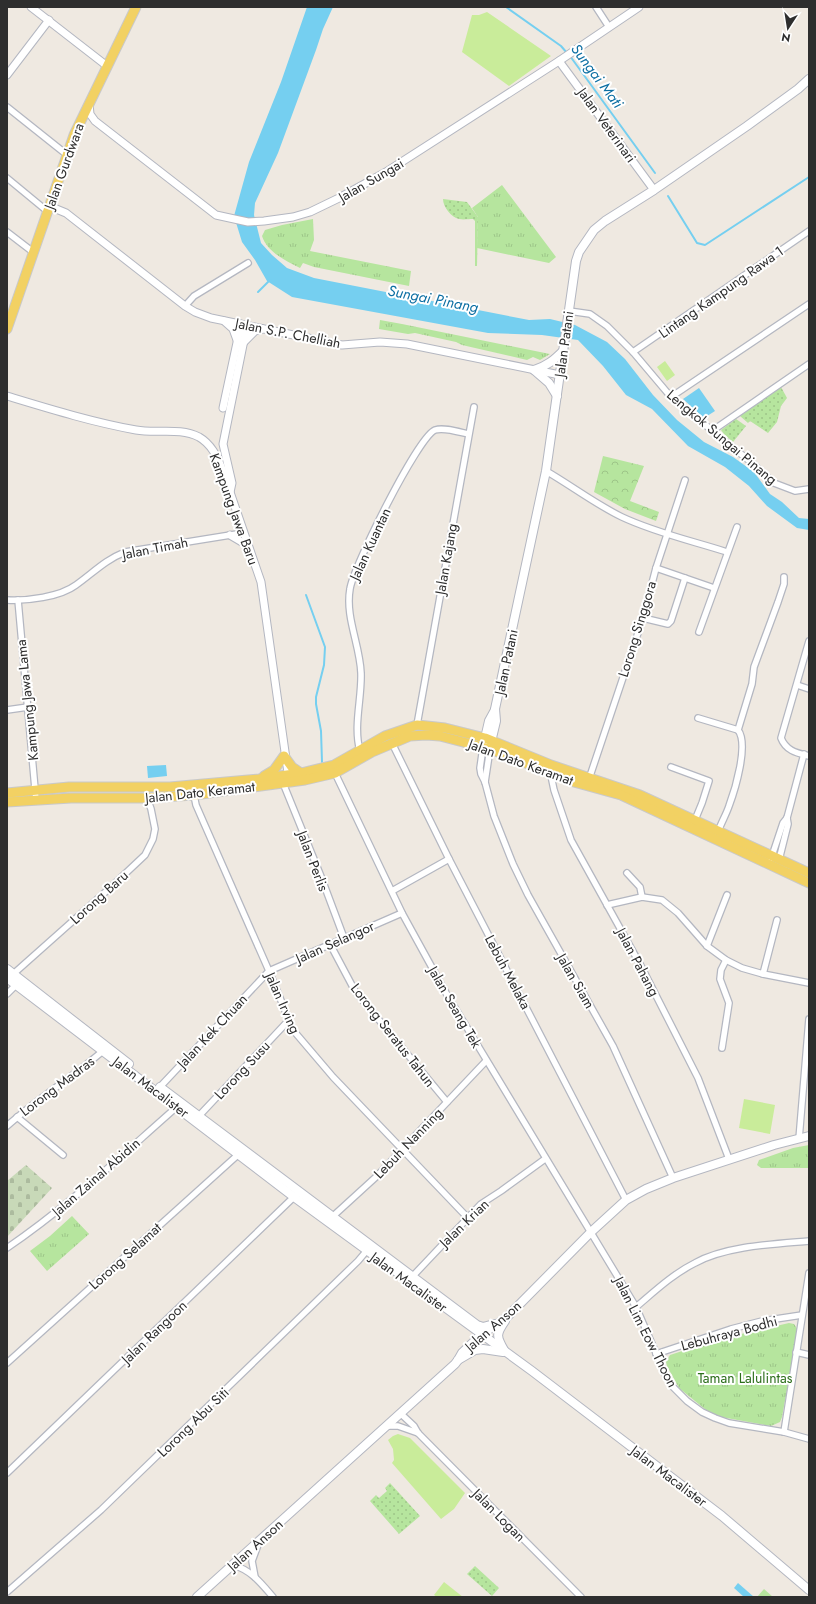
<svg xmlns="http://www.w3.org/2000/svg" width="816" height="1604" viewBox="0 0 816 1604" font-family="Jost,sans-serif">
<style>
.grass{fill:url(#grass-dots)}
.forest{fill:url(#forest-crowns)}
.cemetery{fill:url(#cemetery-stones)}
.park{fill:url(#park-tufts)}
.garden{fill:#b6e59e}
.pitch{fill:#c9ec9a}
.water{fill:#75cff0}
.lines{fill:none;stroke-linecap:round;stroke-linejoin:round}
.stream{stroke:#75cff0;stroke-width:2}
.minor-casing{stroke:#b4b7c1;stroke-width:8}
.tertiary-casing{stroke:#b4b7c1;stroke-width:9}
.secondary-casing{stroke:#b4b7c1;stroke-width:10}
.primary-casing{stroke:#c9c9c9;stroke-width:11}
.minor{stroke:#fff;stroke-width:5.5}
.tertiary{stroke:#fff;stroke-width:7}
.secondary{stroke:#fff;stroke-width:8}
.primary{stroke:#f2d163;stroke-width:9}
.labels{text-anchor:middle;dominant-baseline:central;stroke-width:4;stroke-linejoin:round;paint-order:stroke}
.street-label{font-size:14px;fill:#2e2e2e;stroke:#fff}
.park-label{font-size:14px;fill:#2c6e1b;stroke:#fff}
.water-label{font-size:15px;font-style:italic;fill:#0d6fa3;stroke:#fff}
</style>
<defs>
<pattern id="grass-dots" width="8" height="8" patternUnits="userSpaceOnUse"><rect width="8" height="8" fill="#b6e59e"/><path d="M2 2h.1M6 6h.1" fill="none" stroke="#9dc588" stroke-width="1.8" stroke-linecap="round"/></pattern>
<pattern id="forest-crowns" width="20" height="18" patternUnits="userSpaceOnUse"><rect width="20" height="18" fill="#b6e59e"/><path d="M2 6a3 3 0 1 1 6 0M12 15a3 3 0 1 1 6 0" fill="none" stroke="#9dc588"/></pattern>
<pattern id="cemetery-stones" width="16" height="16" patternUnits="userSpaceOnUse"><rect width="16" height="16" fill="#c8d9b8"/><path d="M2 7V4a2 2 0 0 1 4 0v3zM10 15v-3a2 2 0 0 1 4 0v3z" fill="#acbb9e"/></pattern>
<pattern id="park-tufts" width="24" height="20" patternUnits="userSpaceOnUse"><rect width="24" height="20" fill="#b6e59e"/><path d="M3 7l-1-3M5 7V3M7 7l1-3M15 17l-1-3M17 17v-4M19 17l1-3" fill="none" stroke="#9dc588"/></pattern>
</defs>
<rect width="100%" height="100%" fill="#efe9e1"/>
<g class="grass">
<path d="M443 199 467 202 478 217 477 266H475V221L473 219C469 219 463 220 459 219 451 217 443 207 443 199Z"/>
<path d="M781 387 787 398 781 406 777 422 768 433 750 421 748 423 740 416Z"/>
<path d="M736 419 746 426 733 442 724 434 721 430Z"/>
<path d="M390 1483 420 1516 399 1534 370 1501 376 1495 379 1498 387 1491 385 1488Z"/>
<path d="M475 1566 499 1588 492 1596 467 1574Z"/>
</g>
<path class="forest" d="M603 456 644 466 630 501 659 512 656 521 625 509 594 492Z"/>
<path class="cemetery" d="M26 1165 52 1188 7 1237V1181Z"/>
<g class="park">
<path d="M502 185 556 257 549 263 477 248 478 217 472 208Z"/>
<path d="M313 219 314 240 310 251 411 271 409 286 314 267 303 263 300 268C286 261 267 252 262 236L265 230 282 225Z"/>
<path d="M380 320 402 324 550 354 540 360 533 357 527 360 462 345 456 342 415 333 408 334 379 329Z"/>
<path d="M809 1145V1168H761L757 1165 759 1160 793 1148Z"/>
<path d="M72 1216 89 1234 47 1271 30 1251 50 1236Z"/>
<path d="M789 1323 794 1324 798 1330 782 1417 780 1422 771 1426 721 1417 706 1410 679 1388 667 1366 666 1362 670 1355 719 1339Z"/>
</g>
<path class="garden" d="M764 1589 773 1597H757Z"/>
<g class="pitch">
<path d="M487 12 551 56 509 86 462 52 472 15H479Z"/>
<path d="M665 361 675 375 667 381 657 367Z"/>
<path d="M744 1099 775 1105 770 1134 739 1128Z"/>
<path d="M398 1434 410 1438 465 1493 454 1509 441 1519 392 1463 394 1460 393 1449 388 1440 393 1436Z"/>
<path d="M444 1582 463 1597H437L434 1595Z"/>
</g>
<g class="water">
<path d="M307 7H333L323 29 316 50 278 153 255 203 254 215 261 243 272 255 287 268 314 278 529 320 550 319 575 325 607 342 625 359 653 395 677 420 704 442 733 457 754 472 770 494 782 502 799 518 809 519V530L797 528 767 506 749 486 725 467 688 446 652 409 626 395 603 366 578 340 542 335 488 333 292 297 267 281 255 260 242 242 234 216 249 162 281 82Z"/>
<path d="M699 388 715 411 704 418 683 399Z"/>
<path d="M166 765 167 776 148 778 147 766Z"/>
<path d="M738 1583 754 1597H744L734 1588Z"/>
</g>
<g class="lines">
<g class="stream">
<path d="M506 7 561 46 567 53"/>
<path d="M570 56 655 173"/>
<path d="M668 196 697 243 705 245 809 177"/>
<path d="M258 292 270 280"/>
<path d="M306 595 325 647 324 665 316 697V704L321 731 322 762"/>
</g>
<g class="minor-casing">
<g id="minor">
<path d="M596 7 609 27"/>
<path d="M7 107 66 154"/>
<path d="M7 178 47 211"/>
<path d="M7 232 33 252"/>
<path d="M185 306 194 296 248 263"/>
<path d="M569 311 590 314 607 326 633 352 671 397 752 463 774 483 795 491 809 489"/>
<path d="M633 352 809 231"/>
<path d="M671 397 809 304"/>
<path d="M712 431 809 364"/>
<path d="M546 471C572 486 595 504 622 517 656 533 693 541 727 552"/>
<path d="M656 568 714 588"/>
<path d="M7 600C27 601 60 597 76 585 93 573 105 560 125 552L243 533"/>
<path d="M18 600 36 800"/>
<path d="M643 618 668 624 671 621 685 578"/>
<path d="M699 632 737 527"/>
<path d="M809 641 781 738C786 751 797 753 809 756"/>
<path d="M797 685 809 689"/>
<path d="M7 710 28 707"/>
<path d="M698 718 738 730"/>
<path d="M417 725 474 407"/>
<path d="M392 743 449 859 626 1200"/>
<path d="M483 747 480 768 481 774 485 782 494 816 513 864 528 895 613 1046 673 1178"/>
<path d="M360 751C353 726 362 698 361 673 360 645 345 617 350 589 353 567 418 437 435 430 444 427 459 432 468 434"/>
<path d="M671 767 709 781 702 803 695 820"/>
<path d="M550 771 554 790 571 840 641 966 698 1078 729 1159"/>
<path d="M335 773 402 913 446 993 636 1307 666 1376 673 1387 687 1401 702 1412 715 1418 729 1423 784 1432 809 1439"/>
<path d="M589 779 643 618 656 568 685 480"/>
<path d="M485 782 490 749"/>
<path d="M283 783 320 874 344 938"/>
<path d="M192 785 196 805 203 821 269 971 293 1030 333 1077 467 1217"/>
<path d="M718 832C721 823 726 815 729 806 735 790 749 744 738 730L752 684 754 667 778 602 784 584V577"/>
<path d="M771 859 783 823 787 818 804 754"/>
<path d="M779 860 788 824 787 818"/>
<path d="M627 873 640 887 642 897"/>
<path d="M392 891 449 859"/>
<path d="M607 905 642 897 662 900 678 913 707 946 726 960 742 968 763 974 809 983"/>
<path d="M330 944 355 991 447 1102"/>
<path d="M707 946 727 895"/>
<path d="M763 974 777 920"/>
<path d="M11 976 111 887 145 855 153 839 155 829 151 809 147 798"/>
<path d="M7 994 18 983"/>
<path d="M722 1048 729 1003 720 979 721 970 726 960"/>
<path d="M158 1089 269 971 402 913"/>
<path d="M17 1117 63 1155"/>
<path d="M197 1118 289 1020"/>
<path d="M7 1126C38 1098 73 1077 104 1050"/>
<path d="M799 1139 809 1019"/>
<path d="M331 1218 377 1176 486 1061"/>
<path d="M7 1248C69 1206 123 1154 179 1105"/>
<path d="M411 1278 481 1204 501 1191 545 1159"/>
<path d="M636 1307C655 1291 673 1274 695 1263 726 1246 774 1244 809 1241"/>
<path d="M796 1352 809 1355"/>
<path d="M656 1354 731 1329 762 1321 802 1315"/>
<path d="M7 1363 241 1152"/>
<path d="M400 1413 414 1426 418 1433 581 1597"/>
<path d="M386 1426H398L418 1433"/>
<path d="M784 1432 809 1273"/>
<path d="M7 1473 297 1194"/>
<path d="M233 1565C251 1570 261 1583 273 1597"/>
<path d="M255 1577 252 1561 259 1542"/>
<path d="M7 1592 101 1510 358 1261 369 1248"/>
</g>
</g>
<g class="tertiary-casing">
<g id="tertiary">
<path d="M31 7 107 66"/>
<path d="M559 61 654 190"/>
<path d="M7 75 49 20"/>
<path d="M89 104 90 114 95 121 216 215 248 222 264 221 293 217 310 212 339 198 386 172 559 61 639 7"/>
<path d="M49 206 66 213 185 306 195 312 211 318 342 345 380 342 407 344 560 375"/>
<path d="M224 321 233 329 237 340"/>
<path d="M244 342 255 331 263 329"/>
<path d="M7 396C50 409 92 422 136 430 157 434 179 427 199 437 211 444 217 456 222 469L261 582 289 780"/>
<path d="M223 408 241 324"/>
<path d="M230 492 232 483 223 444 247 325"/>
<path d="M230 535 247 545"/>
</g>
</g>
<g class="secondary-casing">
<g id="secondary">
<path d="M534 370 549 383 557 396"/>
<path d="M534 370C547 366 554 360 563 351"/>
<path d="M490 746 496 721 495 709 546 471 576 261 579 252 594 230 605 221 654 190 747 126 798 89 809 79"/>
<path d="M483 747 489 721 495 710"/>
<path d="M7 969 129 1064"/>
<path d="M7 978 294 1197 532 1371 722 1516 809 1590"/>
<path d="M160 1087 477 1325 483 1327 494 1324"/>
<path d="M504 1350C496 1336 496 1334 505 1321"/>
<path d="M458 1360 475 1350 483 1349 503 1352"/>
<path d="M197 1597 455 1364 458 1360 462 1353 481 1335 507 1317 591 1232 626 1200 646 1189 673 1178 774 1145 809 1136"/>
</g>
</g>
<g class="primary-casing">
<g id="primary">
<path d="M7 329 74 135 136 7"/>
<path d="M264 776 274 770 284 756 292 767 301 773"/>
<path d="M7 793 69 787H170L259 779 301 773 334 765 385 736 417 725 427 726 445 728 485 738 551 765 640 795 809 873"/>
<path d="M7 802 71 798H147L194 795 305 780 335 773 372 752 410 736 426 735 440 736 490 749 574 782 621 795 809 883"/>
</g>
</g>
<use href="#minor" class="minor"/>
<use href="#tertiary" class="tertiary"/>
<use href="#secondary" class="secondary"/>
<use href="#primary" class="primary"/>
</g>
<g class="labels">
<g class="street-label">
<text transform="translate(607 125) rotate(54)">Jalan Veterinari</text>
<text transform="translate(64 166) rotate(-70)">Jalan Gurdwara</text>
<text transform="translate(371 180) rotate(-30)">Jalan Sungai</text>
<text transform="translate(721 292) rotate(-35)">Lintang Kampung Rawa 1</text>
<text transform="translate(288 333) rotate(11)">Jalan S.P. Chelliah</text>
<text transform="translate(564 344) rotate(-82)">Jalan Patani</text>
<text transform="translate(722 437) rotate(40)">Lengkok Sungai Pinang</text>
<text transform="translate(234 509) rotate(70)">Kampung Jawa Baru</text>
<text transform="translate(370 544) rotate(-65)">Jalan Kuantan</text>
<text transform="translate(155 548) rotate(-11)">Jalan Timah</text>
<text transform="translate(446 559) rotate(-80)">Jalan Kajang</text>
<text transform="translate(637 629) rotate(-73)">Lorong Singgora</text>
<text transform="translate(506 662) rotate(-78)">Jalan Patani</text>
<text transform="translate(27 700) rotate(-96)">Kampung Jawa Lama</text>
<text transform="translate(521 762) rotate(20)">Jalan Dato Keramat</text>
<text transform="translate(200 792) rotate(-6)">Jalan Dato Keramat</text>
<text transform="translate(313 861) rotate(69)">Jalan Perlis</text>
<text transform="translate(99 897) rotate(-42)">Lorong Baru</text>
<text transform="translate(335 942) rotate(-24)">Jalan Selangor</text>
<text transform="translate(638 962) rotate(62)">Jalan Pahang</text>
<text transform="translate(508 972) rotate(62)">Lebuh Melaka</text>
<text transform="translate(576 981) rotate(60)">Jalan Siam</text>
<text transform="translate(283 1003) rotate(66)">Jalan Irving</text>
<text transform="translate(455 1007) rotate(60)">Jalan Seang Tek</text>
<text transform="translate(212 1031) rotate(-47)">Jalan Kek Chuan</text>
<text transform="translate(393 1035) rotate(52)">Lorong Seratus Tahun</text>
<text transform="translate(242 1070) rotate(-47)">Lorong Susu</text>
<text transform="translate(57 1086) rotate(-37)">Lorong Madras</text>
<text transform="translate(151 1087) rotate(37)">Jalan Macalister</text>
<text transform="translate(408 1143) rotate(-46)">Lebuh Nanning</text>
<text transform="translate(96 1177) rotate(-41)">Jalan Zainal Abidin</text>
<text transform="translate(464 1223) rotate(-44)">Jalan Krian</text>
<text transform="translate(125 1256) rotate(-42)">Lorong Selamat</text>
<text transform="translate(409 1282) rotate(36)">Jalan Macalister</text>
<text transform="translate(493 1326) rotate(-41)">Jalan Anson</text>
<text transform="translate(154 1332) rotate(-44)">Jalan Rangoon</text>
<text transform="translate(646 1332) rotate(63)">Jalan Lim Eow Thoon</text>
<text transform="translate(729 1333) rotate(-15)">Lebuhraya Bodhi</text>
<text transform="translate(193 1422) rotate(-44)">Lorong Abu Siti</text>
<text transform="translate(669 1476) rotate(37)">Jalan Macalister</text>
<text transform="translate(499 1515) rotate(45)">Jalan Logan</text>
<text transform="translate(255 1545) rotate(-42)">Jalan Anson</text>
</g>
<g class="park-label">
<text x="745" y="1378">Taman Lalulintas</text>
</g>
<g class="water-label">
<text transform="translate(597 76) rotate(53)">Sungai Mati</text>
<text transform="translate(433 299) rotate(11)">Sungai Pinang</text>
</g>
</g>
<rect width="816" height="1604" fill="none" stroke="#2e2e2e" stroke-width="16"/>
<g transform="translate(788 28) rotate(192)" stroke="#ffffff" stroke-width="3" paint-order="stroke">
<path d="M0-3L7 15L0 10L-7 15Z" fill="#2e2e2e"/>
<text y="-6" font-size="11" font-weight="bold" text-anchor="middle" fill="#2e2e2e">N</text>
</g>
</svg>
